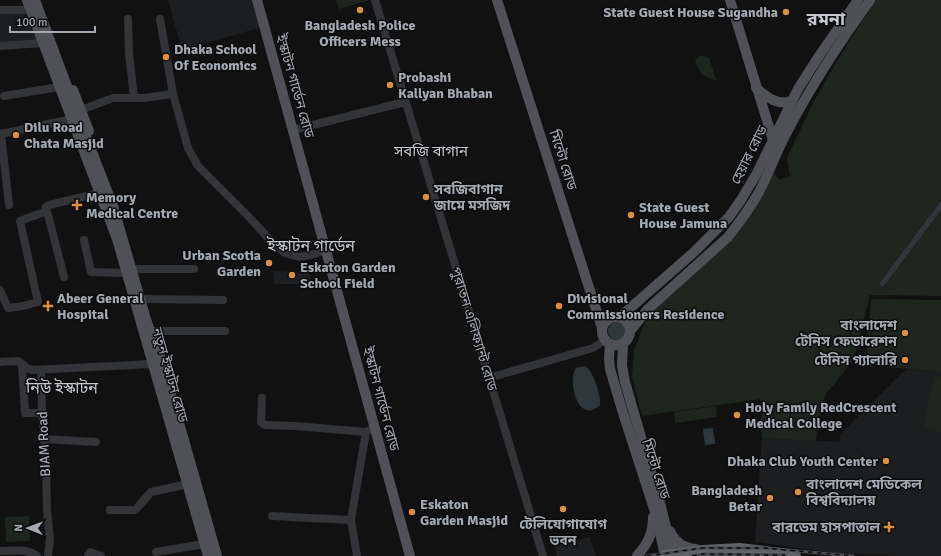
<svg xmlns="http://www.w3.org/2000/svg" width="941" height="556" viewBox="0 0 941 556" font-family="Signika,'Noto Sans Bengali',sans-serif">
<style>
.built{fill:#1d1e1f}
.green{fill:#1e251e}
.water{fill:#2e373b}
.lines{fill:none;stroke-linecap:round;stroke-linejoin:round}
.minor{stroke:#333437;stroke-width:8}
.major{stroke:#4f5156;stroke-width:10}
.highway{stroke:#5f6367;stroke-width:12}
.rail-casing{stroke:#4a4c50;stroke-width:3}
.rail{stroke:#0c0c0d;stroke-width:1.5;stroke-dasharray:4.5;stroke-linecap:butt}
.major-bridge{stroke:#4f5156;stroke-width:10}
.poi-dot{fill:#dc8f40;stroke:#0c0c0d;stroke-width:1.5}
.labels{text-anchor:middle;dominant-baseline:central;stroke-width:3;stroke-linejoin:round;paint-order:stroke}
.poi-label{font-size:14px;font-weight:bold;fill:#a4aab2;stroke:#0c0c0d;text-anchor:start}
.street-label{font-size:14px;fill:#a4aab2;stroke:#0c0c0d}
.neighbourhood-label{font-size:15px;fill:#c5c9ce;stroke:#0c0c0d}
.quarter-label{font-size:16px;fill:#c5c9ce;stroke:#0c0c0d}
.district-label{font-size:18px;font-weight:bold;fill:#c5c9ce;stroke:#0c0c0d}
</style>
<rect width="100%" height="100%" fill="#111112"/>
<g class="built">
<path d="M168 0H254L262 27 182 50Z"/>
<path d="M0 12H23L38 41 0 44Z"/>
<path d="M274 271 309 273 311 278 308 284H274Z"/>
<path d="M906 369 941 372V556H896L836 553 755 542 762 438 840 442V434Z"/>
<path d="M590 537 596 556H557L554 546Z"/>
</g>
<g class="green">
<path d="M336 0H369L339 9Z"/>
<path d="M875 0H941V296L870 295 854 358 841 376 825 395 818 422 816 441 762 438 761 399 642 416 632 376 634 351 642 329 648 317 655 309 730 238 774 172 779 180 790 176 787 158 813 103 840 56Z"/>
<path d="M700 56H704L709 58 716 80C703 79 698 70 695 61Z"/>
<path d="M871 299 941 300V372L866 365Z"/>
<path d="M935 376 941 377V432L923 427Z"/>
<path d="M716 406 717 417 675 423 674 412Z"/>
<path d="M29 516 30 541 6 542 5 517Z"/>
</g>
<g class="water">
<path d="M941 201V210L883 287 879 284Z"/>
<circle cx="617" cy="331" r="9"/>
<path d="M585 366C593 370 601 396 600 405 578 426 567 381 576 368Z"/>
<path d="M713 428 715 444 705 445 703 429Z"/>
</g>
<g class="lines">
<g class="minor">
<path d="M375 0 543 556"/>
<path d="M0 10H31"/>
<path d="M128 19 129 53 134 97"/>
<path d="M160 19 173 94 188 148 198 166 248 216 271 241 285 253 299 257 311 255 326 250"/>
<path d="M0 46 43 43"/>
<path d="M4 96 59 87"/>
<path d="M81 110 113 98H143L173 94"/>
<path d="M293 130 405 102"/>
<path d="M0 134 72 119"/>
<path d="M1 134 9 205"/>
<path d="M46 207 64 277"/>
<path d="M84 240 91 272 127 273"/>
<path d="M136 269H194"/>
<path d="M0 290 8 308 23 306 38 302 20 221 44 212 46 207 49 205 99 193"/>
<path d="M144 299 223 300"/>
<path d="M153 331H225"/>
<path d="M0 362 18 361 27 368 32 370 152 364"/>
<path d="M22 364 25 413H42"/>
<path d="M41 370 42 413 46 460 47 510 50 539 48 556"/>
<path d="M489 378 593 348 605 340"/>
<path d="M262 398 261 422 265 425 296 426 366 432 374 428"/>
<path d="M44 439 96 442"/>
<path d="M110 510H134L137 508 151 492 188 484"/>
<path d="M272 516 351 520"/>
<path d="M0 551C14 551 25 548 37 556"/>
<path d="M156 552 204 544"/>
<path d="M88 556 90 552 101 556"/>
<path d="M357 556 351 520 366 432"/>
</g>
<g class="major">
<path d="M27 0 117 239 208 556"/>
<path d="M257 0 410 556"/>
<path d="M497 0 602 328"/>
<path d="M730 0 773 140"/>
<path d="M756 88C767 97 777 106 792 101"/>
<path d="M73 90 89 131"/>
<circle cx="616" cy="331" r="14"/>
<path d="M620 317 693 253 729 217 741 200 757 173 798 89 819 56 858 0"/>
<path d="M630 331 648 309 728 237C739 223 750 208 759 192 769 173 776 153 786 134 810 87 839 43 870 0"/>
<path d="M623 343 622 366 625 382 660 503 673 555"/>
<path d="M610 344 609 358 610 369 623 413 656 515 665 556"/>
<path d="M160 356 217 556"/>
<path d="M670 531C675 543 684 548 696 549"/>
<path d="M637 556C648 544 653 533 653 517"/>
</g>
<path class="highway" d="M665 556 703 551 740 549 795 556"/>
<g class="rail-casing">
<g id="rail">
<path d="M647 556 702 548H765L853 556"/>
<path d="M692 556 704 554 785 555"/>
</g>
</g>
<use href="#rail" class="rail"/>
<path class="major-bridge" d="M35 0 75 108 113 206 145 316 161 365"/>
</g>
<g class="poi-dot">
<circle cx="360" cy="10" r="4"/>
<circle cx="786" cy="12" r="4"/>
<circle cx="166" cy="57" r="4"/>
<circle cx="390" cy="85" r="4"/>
<circle cx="16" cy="135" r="4"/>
<circle cx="426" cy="197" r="4"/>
<path d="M75 199h4v4h4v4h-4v4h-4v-4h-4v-4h4z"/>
<circle cx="631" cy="215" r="4"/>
<circle cx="269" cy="263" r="4"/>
<circle cx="292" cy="275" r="4"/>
<path d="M46 300h4v4h4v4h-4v4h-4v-4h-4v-4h4z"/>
<circle cx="559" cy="306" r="4"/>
<circle cx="905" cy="333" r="4"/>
<circle cx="905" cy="360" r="4"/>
<circle cx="737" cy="415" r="4"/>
<circle cx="886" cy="461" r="4"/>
<circle cx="798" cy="492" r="4"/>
<circle cx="770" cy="498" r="4"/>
<circle cx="563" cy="509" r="4"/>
<circle cx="412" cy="512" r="4"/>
<path d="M887 521h4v4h4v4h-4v4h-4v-4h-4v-4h4z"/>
</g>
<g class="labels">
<g class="poi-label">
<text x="778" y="12" text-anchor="end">State Guest House Sugandha</text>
<text x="360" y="25" text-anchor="middle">Bangladesh Police<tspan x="360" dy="16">Officers Mess</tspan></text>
<text x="174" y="49">Dhaka School<tspan x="174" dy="16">Of Economics</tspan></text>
<text x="398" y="77">Probashi<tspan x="398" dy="16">Kallyan Bhaban</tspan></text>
<text x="24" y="127">Dilu Road<tspan x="24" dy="16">Chata Masjid</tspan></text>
<text x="434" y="189">সবজিবাগান<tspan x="434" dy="16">জামে মসজিদ</tspan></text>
<text x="86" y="197">Memory<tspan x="86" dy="16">Medical Centre</tspan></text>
<text x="639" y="207">State Guest<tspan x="639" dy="16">House Jamuna</tspan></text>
<text x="261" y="255" text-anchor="end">Urban Scotia<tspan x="261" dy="16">Garden</tspan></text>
<text x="300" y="267">Eskaton Garden<tspan x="300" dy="16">School Field</tspan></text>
<text x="57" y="298">Abeer General<tspan x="57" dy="16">Hospital</tspan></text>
<text x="567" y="298">Divisional<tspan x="567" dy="16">Commissioners Residence</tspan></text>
<text x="897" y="325" text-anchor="end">বাংলাদেশ<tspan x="897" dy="16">টেনিস ফেডারেশন</tspan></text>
<text x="897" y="360" text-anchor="end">টেনিস গ্যালারি</text>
<text x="745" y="407">Holy Family RedCrescent<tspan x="745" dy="16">Medical College</tspan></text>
<text x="878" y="461" text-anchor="end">Dhaka Club Youth Center</text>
<text x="806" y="484">বাংলাদেশ মেডিকেল<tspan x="806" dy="16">বিশ্ববিদ্যালয়</tspan></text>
<text x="762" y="490" text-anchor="end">Bangladesh<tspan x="762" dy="16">Betar</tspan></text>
<text x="420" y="504">Eskaton<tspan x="420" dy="16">Garden Masjid</tspan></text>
<text x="563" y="524" text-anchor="middle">টেলিযোগাযোগ<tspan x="563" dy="16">ভবন</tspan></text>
<text x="880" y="527" text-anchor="end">বারডেম হাসপাতাল</text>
</g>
<g class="street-label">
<text transform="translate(295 86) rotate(74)">ইস্কাটন গার্ডেন রোড</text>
<text transform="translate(749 155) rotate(-63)">হেয়ার রোড</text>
<text transform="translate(563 160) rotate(72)">মিন্টো রোড</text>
<text transform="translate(474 329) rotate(73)">পুরাতন এলিফ্যান্ট রোড</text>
<text transform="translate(170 375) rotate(74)">নতুন ইস্কাটন রোড</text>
<text transform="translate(381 399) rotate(75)">ইস্কাটন গার্ডেন রোড</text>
<text transform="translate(44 444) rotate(-93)">BIAM Road</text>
<text transform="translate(656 469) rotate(72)">মিন্টো রোড</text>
</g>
<g class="neighbourhood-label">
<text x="431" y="151">সবজি বাগান</text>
</g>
<g class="quarter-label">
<text x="311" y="246">ইস্কাটন গার্ডেন</text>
<text x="62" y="388">নিউ ইস্কাটন</text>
</g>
<g class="district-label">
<text x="826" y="19">রমনা</text>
</g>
</g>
<g transform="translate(28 528) rotate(271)" stroke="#0c0c0d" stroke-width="3" paint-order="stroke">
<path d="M0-3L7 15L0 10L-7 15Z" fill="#a4aab2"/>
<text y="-6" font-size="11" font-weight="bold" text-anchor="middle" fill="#a4aab2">N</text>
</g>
<path d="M10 26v6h85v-6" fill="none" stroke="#a4aab2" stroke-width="2"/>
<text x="16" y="26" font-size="12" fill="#a4aab2" stroke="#0c0c0d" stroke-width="3" paint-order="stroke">100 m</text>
</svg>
